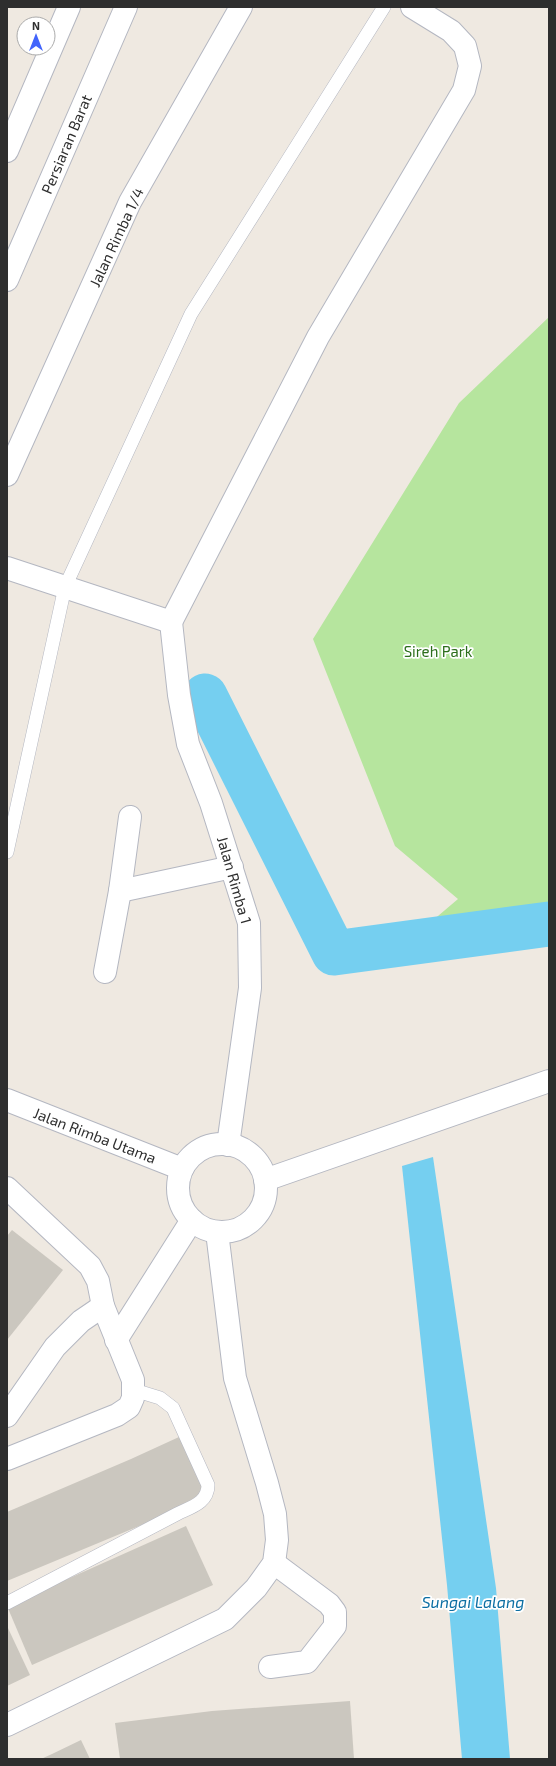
<svg xmlns="http://www.w3.org/2000/svg" width="556" height="1766" viewBox="0 0 556 1766" font-family="'Exo 2',sans-serif">
<style>
.green{fill:#b6e59e}
.water{fill:#75cff0}
.lines{fill:none;stroke-linecap:round;stroke-linejoin:round}
.river{stroke:#75cff0;stroke-width:45}
.building{fill:#cbc7bf}
.lane-casing{stroke:#b4b7c1;stroke-width:14}
.street-casing{stroke:#b4b7c1;stroke-width:24}
.secondary-casing{stroke:#b4b7c1;stroke-width:24}
.lane{stroke:#fff;stroke-width:13}
.street{stroke:#fff;stroke-width:22}
.secondary{stroke:#fff;stroke-width:22}
.labels{text-anchor:middle;dominant-baseline:central;stroke-width:3.5;stroke-linejoin:round;paint-order:stroke}
.street-label{font-size:15px;fill:#2e2e2e;stroke:#fff}
.park-label{font-size:15px;fill:#2c6e1b;stroke:#fff}
.water-label{font-size:16px;font-style:italic;fill:#0d6fa3;stroke:#fff}
</style>
<rect width="100%" height="100%" fill="#efe9e1"/>
<path class="green" d="M549 317V924L405 944 458 899 395 846 313 639 459 403Z"/>
<path class="water" d="M433 1157 496 1588 510 1759H462L447 1585 402 1166Z"/>
<g class="lines">
<path class="river" d="M205 696 334 953 549 924"/>
</g>
<g class="building">
<path d="M12 1230 63 1270 7 1340V1236Z"/>
<path d="M179 1437 207 1492 156 1519 7 1581V1512L131 1459Z"/>
<path d="M186 1526 213 1585 32 1665 7 1606Z"/>
<path d="M7 1626 30 1675 7 1686Z"/>
<path d="M350 1701 354 1759H120L115 1723 212 1711Z"/>
<path d="M81 1740 90 1759H41L52 1754Z"/>
</g>
<g class="lines">
<g class="lane-casing">
<g id="lane">
<path d="M7 852 65 587 191 314 384 7"/>
<path d="M7 1603 177 1514C191 1507 208 1503 208 1485L173 1408 160 1398 134 1390"/>
</g>
</g>
<g class="street-casing">
<g id="street">
<path d="M7 475 130 202 241 7"/>
<path d="M7 568 171 622"/>
<path d="M171 622 318 337 464 90 470 66 465 46 451 31 412 7"/>
<path d="M171 622 179 695 188 744 211 803 249 923 250 988 228 1145"/>
<path d="M120 891 232 867"/>
<path d="M105 972 120 891 130 817"/>
<path d="M7 1100 182 1169"/>
<circle cx="222" cy="1188" r="44"/>
<path d="M265 1180 549 1081"/>
<path d="M7 1188 90 1266 98 1281 103 1306"/>
<path d="M116 1340 192 1220"/>
<path d="M7 1416 55 1347 81 1321 103 1306 133 1380V1398L129 1407 117 1415 7 1459"/>
<path d="M270 1667 307 1662 335 1626V1612L329 1604 274 1563"/>
<path d="M7 1725 225 1619 256 1588 274 1563 277 1540 275 1514 267 1483 235 1378 217 1232"/>
</g>
</g>
<g class="secondary-casing">
<g id="secondary">
<path d="M7 151 69 7"/>
<path d="M7 280 126 7"/>
</g>
</g>
<use href="#lane" class="lane"/>
<use href="#street" class="street"/>
<use href="#secondary" class="secondary"/>
</g>
<g class="labels">
<g class="street-label">
<text transform="translate(66 144) rotate(-67)">Persiaran Barat</text>
<text transform="translate(116 237) rotate(-65)">Jalan Rimba 1/4</text>
<text transform="translate(235 880) rotate(74)">Jalan Rimba 1</text>
<text transform="translate(95 1135) rotate(21)">Jalan Rimba Utama</text>
</g>
<g class="park-label">
<text x="438" y="651">Sireh Park</text>
</g>
<g class="water-label">
<text x="473" y="1601">Sungai Lalang</text>
</g>
</g>
<rect width="556" height="1766" fill="none" stroke="#2e2e2e" stroke-width="16"/>
<g transform="translate(36 36)"><circle r="19" fill="#ffffff" stroke="#ababab"/>
<path d="M0-3L7 15L0 10L-7 15Z" fill="#4264fb"/>
<text y="-6" font-size="11" font-weight="bold" text-anchor="middle" fill="#2e2e2e">N</text>
</g>
</svg>
